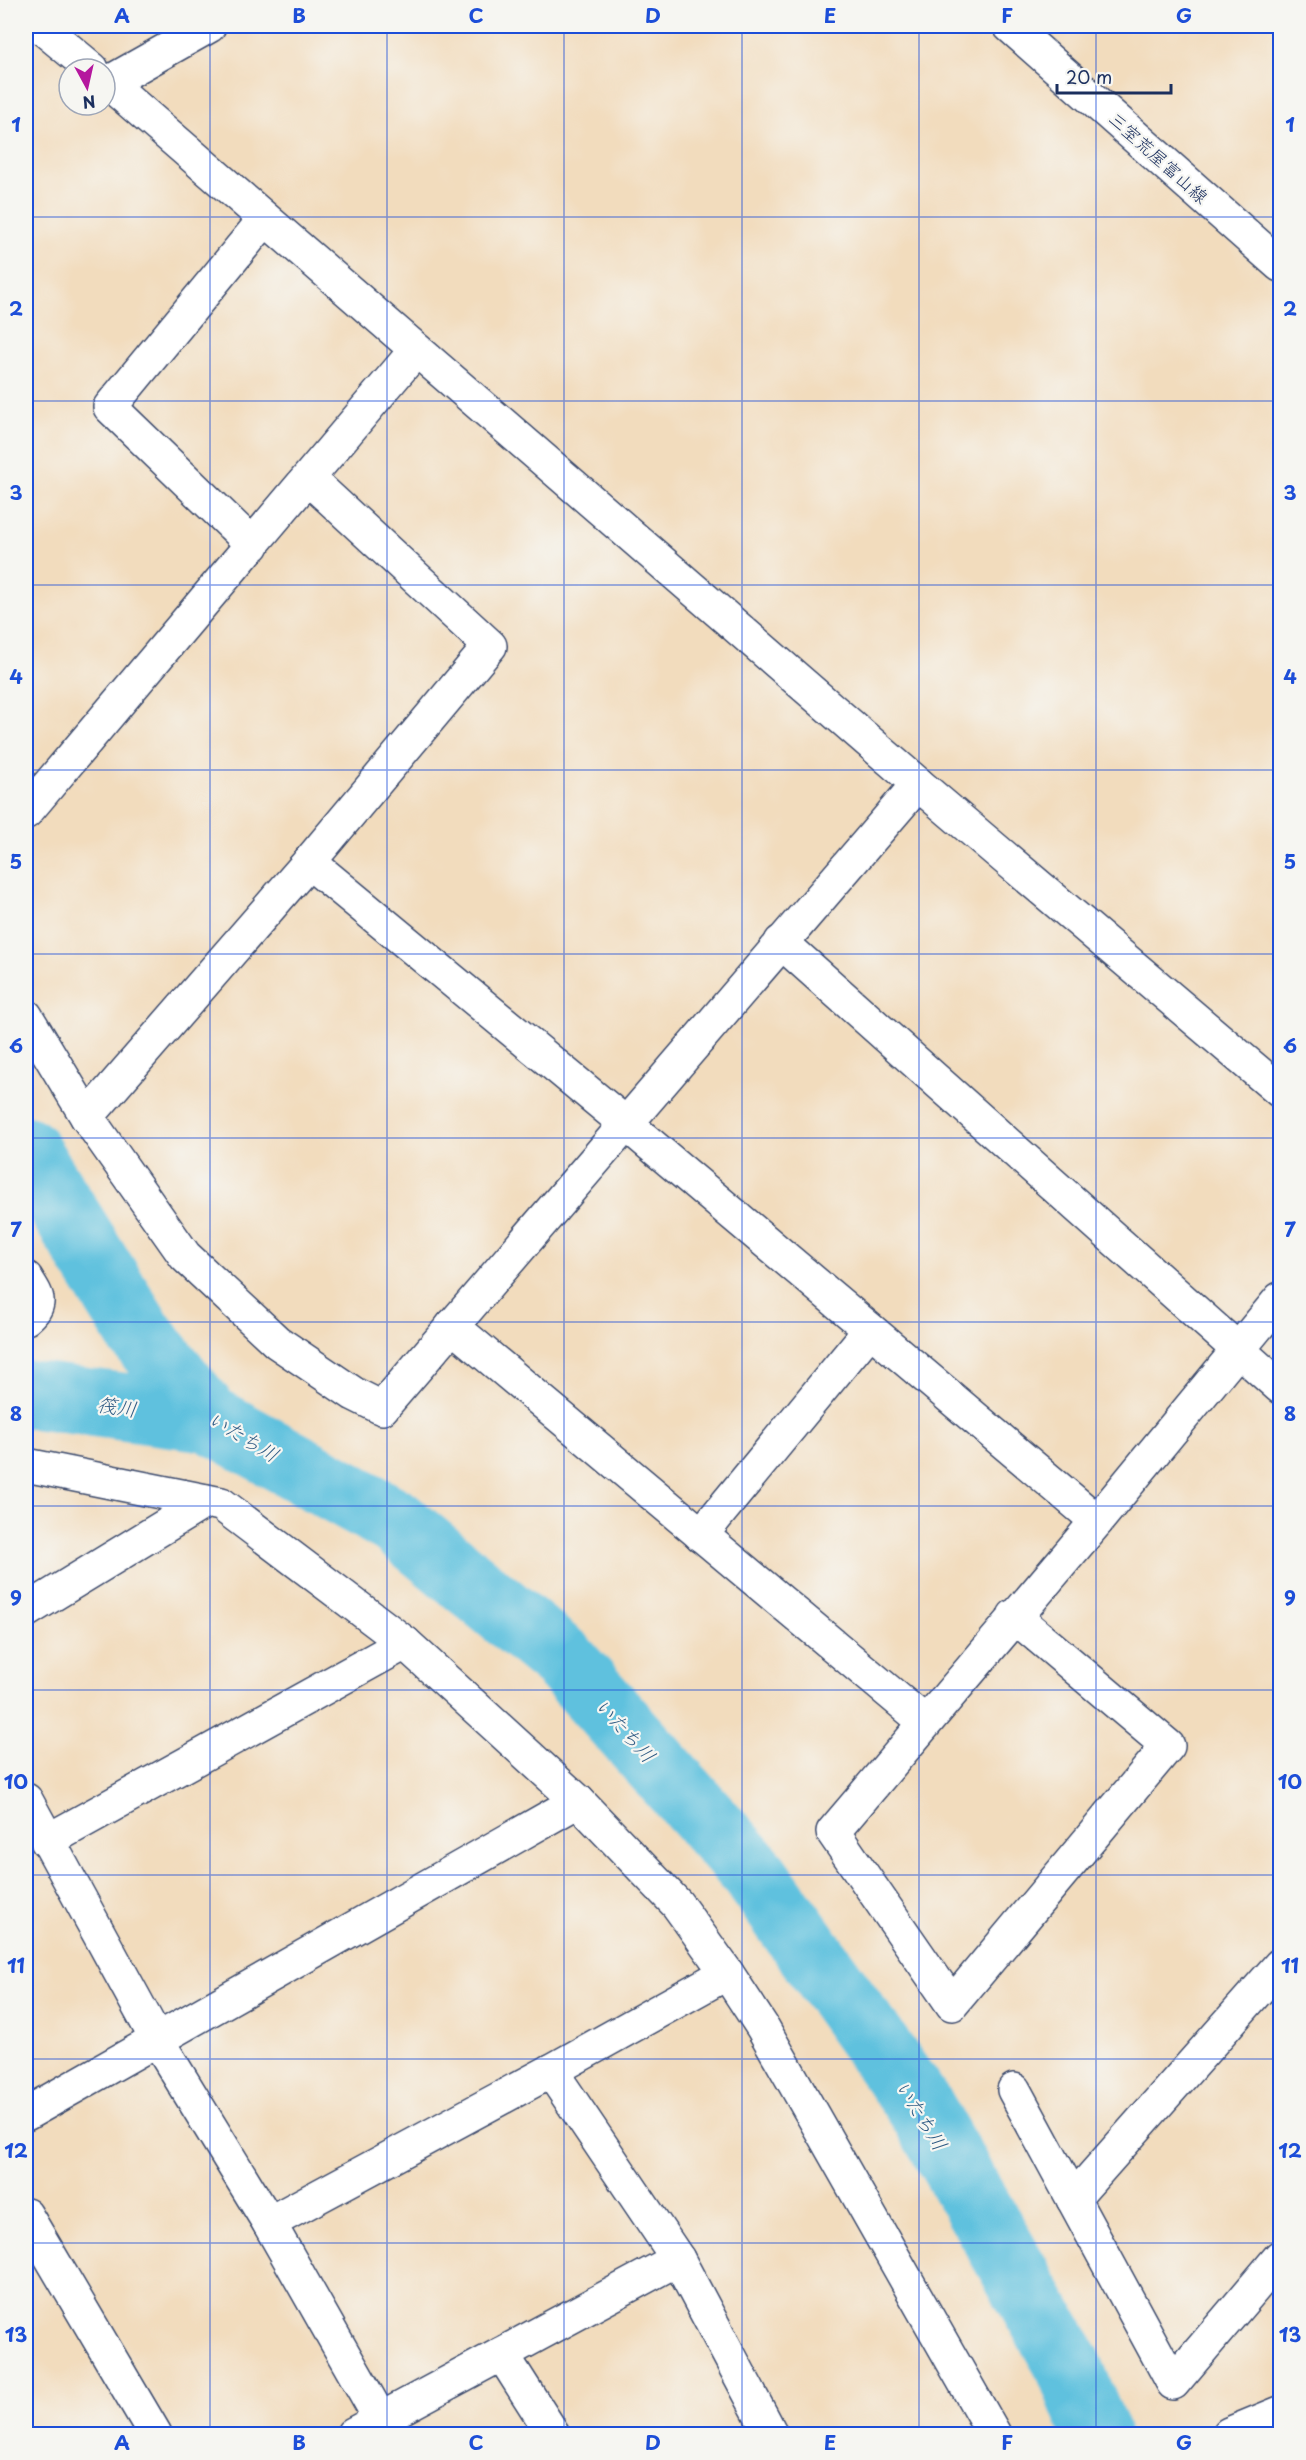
<svg xmlns="http://www.w3.org/2000/svg" width="1306" height="2460" viewBox="0 0 1306 2460" font-family="'Playpen Sans','Klee One',sans-serif">
<style>
.lines{fill:none;stroke-linecap:round;stroke-linejoin:round}
.river{stroke:#5fc1de;stroke-width:68}
.minor-casing{stroke:#3b496c;stroke-width:36}
.major-casing{stroke:#3b496c;stroke-width:36}
.minor{stroke:#fff;stroke-width:33}
.major{stroke:#fff;stroke-width:33}
.grid{fill:none;stroke:#1d4ed8;stroke-width:1.5;stroke-opacity:0.55}
.labels{text-anchor:middle;dominant-baseline:central;stroke-width:4.5;stroke-linejoin:round;paint-order:stroke}
.street-label{font-size:18px;fill:#1b2f5e;stroke:#f6f6f2}
.water-label{font-size:20px;font-style:italic;fill:#2f5b84;stroke:#f6f6f2}
.neatline{fill:none;stroke:#1d4ed8;stroke-width:2}
.grid-label{font-size:20px;text-anchor:middle;font-weight:bold;fill:#1d4ed8}
</style>
<rect width="100%" height="100%" fill="#f6f6f2"/>
<filter id="ink" filterUnits="userSpaceOnUse"><feTurbulence type="fractalNoise" baseFrequency=".0167" numOctaves="2"/><feDisplacementMap in="SourceGraphic" scale="12" xChannelSelector="R" yChannelSelector="G"/><feConvolveMatrix kernelMatrix="1 2 1 2 8 2 1 2 1" color-interpolation-filters="sRGB"/></filter>
<filter id="wash" filterUnits="userSpaceOnUse"><feTurbulence type="fractalNoise" baseFrequency=".008" numOctaves="4" result="noise"/><feDisplacementMap in="SourceGraphic" scale="24" xChannelSelector="R" yChannelSelector="G"/><feGaussianBlur stdDeviation="1.35" result="paint"/><feColorMatrix in="noise" values="0 0 0 0 0 0 0 0 0 0 0 0 0 0 0 0 0 1.4 0 .05"/><feComposite in="paint" operator="in"/></filter>
<g filter="url(#wash)">
<rect width="100%" height="100%" fill="#f2dcbd"/>
<g class="lines">
<g class="river">
<path d="M26 1150 139 1332 208 1418 394 1521 563 1660 753 1872 922 2110 1069 2366 1096 2434"/>
<path d="M26 1394 208 1418"/>
</g>
</g>
</g>
<g filter="url(#ink)">
<g class="lines">
<g class="minor-casing">
<g id="minor">
<path d="M40 26 92 69"/>
<path d="M105 80 918 784 1280 1091"/>
<path d="M108 83 209 26"/>
<path d="M253 545 110 407 265 219"/>
<path d="M26 812 416 350"/>
<path d="M309 862 625 1123 1097 1521 1280 1299"/>
<path d="M781 942 1280 1387"/>
<path d="M26 1016 87 1117 185 1256 277 1342 354 1394 382 1408 918 784"/>
<path d="M87 1117 309 862 490 646 309 479"/>
<path d="M26 1278C36 1295 45 1303 26 1318"/>
<path d="M452 1326 925 1722"/>
<path d="M26 1465 221 1504 405 1643 578 1801 677 1904 727 1973 763 2028 994 2434"/>
<path d="M701 1535 870 1330"/>
<path d="M26 1611 206 1501"/>
<path d="M1014 1616 1168 1746 952 2004 833 1832 1097 1521"/>
<path d="M26 1800 157 2040 269 2223 381 2420"/>
<path d="M47 1841 405 1643"/>
<path d="M551 2071 678 2259 771 2434"/>
<path d="M1014 2090 1173 2383 1280 2257"/>
<path d="M26 2114 578 1801"/>
<path d="M1073 2199 1280 1965"/>
<path d="M26 2215 155 2434"/>
<path d="M269 2223 551 2071 727 1973"/>
<path d="M502 2354 553 2434"/>
<path d="M353 2434 678 2259"/>
<path d="M1229 2434 1280 2413"/>
</g>
</g>
<g class="major-casing">
<path id="major" d="M1010 26 1280 265"/>
</g>
<use href="#minor" class="minor"/>
<use href="#major" class="major"/>
</g>
</g>
<path class="grid" d="M210 26V2434M387 26V2434M564 26V2434M742 26V2434M919 26V2434M1096 26V2434M26 217H1280M26 401H1280M26 585H1280M26 770H1280M26 954H1280M26 1138H1280M26 1322H1280M26 1506H1280M26 1690H1280M26 1875H1280M26 2059H1280M26 2243H1280"/>
<g class="labels">
<g class="street-label">
<text transform="translate(1159 157) rotate(42)">三室荒屋富山線</text>
</g>
<g class="water-label">
<text transform="translate(117 1406) rotate(8)">筏川</text>
<text transform="translate(244 1436) rotate(31)">いたち川</text>
<text transform="translate(626 1730) rotate(48)">いたち川</text>
<text transform="translate(922 2115) rotate(58)">いたち川</text>
</g>
</g>
<rect width="1306" height="2460" fill="none" stroke="#f6f6f2" stroke-width="66"/>
<g transform="translate(87 87) rotate(172)"><circle r="28" fill="#f6f6f2" stroke="#9ea6b7" stroke-width="1.5"/>
<path d="M0-4.5L10 22L0 15L-10 22Z" fill="#b5179e"/>
<text y="-9" font-size="16" font-weight="bold" text-anchor="middle" fill="#1b2f5e">N</text>
</g>
<path d="M1057 84v9h114v-9" fill="none" stroke="#1b2f5e" stroke-width="3"/>
<text x="1066" y="84" font-size="18" fill="#1b2f5e" stroke="#f6f6f2" stroke-width="4.5" paint-order="stroke">20 m</text>
<rect x="33" y="33" width="1240" height="2394" class="neatline"/>
<g class="grid-label">
<text x="122" y="23">A</text>
<text x="299" y="23">B</text>
<text x="476" y="23">C</text>
<text x="653" y="23">D</text>
<text x="830" y="23">E</text>
<text x="1007" y="23">F</text>
<text x="1184" y="23">G</text>
<text x="16" y="132">1</text>
<text x="1290" y="132">1</text>
<text x="16" y="316">2</text>
<text x="1290" y="316">2</text>
<text x="16" y="500">3</text>
<text x="1290" y="500">3</text>
<text x="16" y="684">4</text>
<text x="1290" y="684">4</text>
<text x="16" y="869">5</text>
<text x="1290" y="869">5</text>
<text x="16" y="1053">6</text>
<text x="1290" y="1053">6</text>
<text x="16" y="1237">7</text>
<text x="1290" y="1237">7</text>
<text x="16" y="1421">8</text>
<text x="1290" y="1421">8</text>
<text x="16" y="1605">9</text>
<text x="1290" y="1605">9</text>
<text x="16" y="1789">10</text>
<text x="1290" y="1789">10</text>
<text x="16" y="1973">11</text>
<text x="1290" y="1973">11</text>
<text x="16" y="2158">12</text>
<text x="1290" y="2158">12</text>
<text x="16" y="2342">13</text>
<text x="1290" y="2342">13</text>
<text x="122" y="2450">A</text>
<text x="299" y="2450">B</text>
<text x="476" y="2450">C</text>
<text x="653" y="2450">D</text>
<text x="830" y="2450">E</text>
<text x="1007" y="2450">F</text>
<text x="1184" y="2450">G</text>
</g>
</svg>
